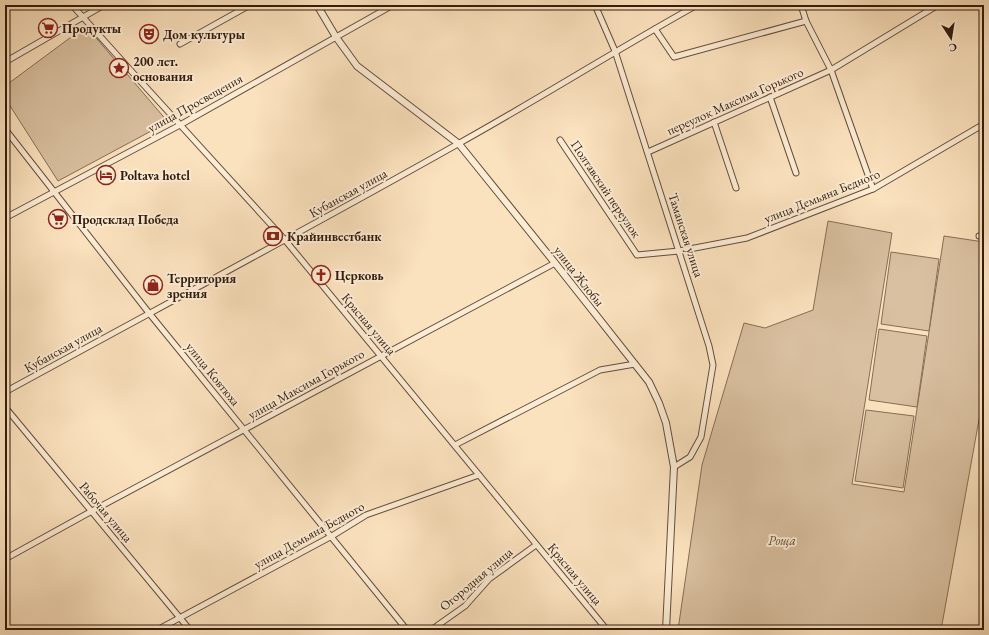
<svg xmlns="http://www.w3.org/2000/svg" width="989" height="635" viewBox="0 0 989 635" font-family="'EB Garamond',serif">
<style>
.green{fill:#d9c0a0;stroke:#866e56}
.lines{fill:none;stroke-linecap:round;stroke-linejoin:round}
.minor-casing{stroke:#654d38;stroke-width:7}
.tertiary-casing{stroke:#654d38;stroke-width:8}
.minor{stroke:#fcecd5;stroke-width:5}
.tertiary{stroke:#fcecd5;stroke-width:6}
.labels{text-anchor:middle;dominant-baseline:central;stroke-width:4;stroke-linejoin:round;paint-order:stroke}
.poi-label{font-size:13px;font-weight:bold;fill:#331b0c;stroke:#fcecd5;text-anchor:start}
.street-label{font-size:13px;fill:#331b0c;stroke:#fcecd5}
.park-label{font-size:13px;font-style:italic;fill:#654d38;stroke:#fcecd5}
</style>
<rect width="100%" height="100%" fill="#fbe2be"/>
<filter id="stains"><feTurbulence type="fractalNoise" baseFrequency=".005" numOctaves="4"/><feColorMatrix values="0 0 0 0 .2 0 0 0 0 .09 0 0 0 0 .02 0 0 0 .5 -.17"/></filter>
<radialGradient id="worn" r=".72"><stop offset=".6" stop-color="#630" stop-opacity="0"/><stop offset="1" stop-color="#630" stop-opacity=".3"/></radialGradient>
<g class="green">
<path d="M86 26 168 122 58 181 5 98V86Z"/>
<path d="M828 221 892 233 852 484 904 492 944 236 984 242V392L941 630H678L702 465 744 323 765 328 813 310Z"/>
<path d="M891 252 939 259 929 331 881 324Z"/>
<path d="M879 329 927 336 917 407 869 400Z"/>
<path d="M866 410 914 416 903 488 855 481Z"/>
</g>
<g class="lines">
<g class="minor-casing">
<g id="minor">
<path d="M72 5 133 73 285 240 607 630"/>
<path d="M595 5 615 51 709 346 713 365 701 437 690 457 674 467"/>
<path d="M801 5 806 21 831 70 873 189"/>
<path d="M655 29 674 57 806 21"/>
<path d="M180 44 250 5"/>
<path d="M5 62 104 5"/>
<path d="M770 97 796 173"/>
<path d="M714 122 736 188"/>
<path d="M5 129 149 313 407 630"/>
<path d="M560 140 637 255 679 251 747 238 873 189 984 124"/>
<path d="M648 152 831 70 938 5"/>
<path d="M5 218 180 125 393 5"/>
<path d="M979 236H984"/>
<path d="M5 392C155 310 307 229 456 145 537 100 616 50 697 5"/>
<path d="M5 407 190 630"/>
<path d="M455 445 600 370 635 364"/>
<path d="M5 559 92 511 555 263"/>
<path d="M157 630 332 536 366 515 479 475"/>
<path d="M431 630 465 606 489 579 536 545"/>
</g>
</g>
<g class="tertiary-casing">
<path id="tertiary" d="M317 5 336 37 357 66 459 144 555 263 649 382 659 403 666 423 674 467 666 630"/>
</g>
<use href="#minor" class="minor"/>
<use href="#tertiary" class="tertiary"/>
</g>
<defs>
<g id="supermarket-ring" transform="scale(1)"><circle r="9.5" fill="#fcecd5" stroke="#8f2418" stroke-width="1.5"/><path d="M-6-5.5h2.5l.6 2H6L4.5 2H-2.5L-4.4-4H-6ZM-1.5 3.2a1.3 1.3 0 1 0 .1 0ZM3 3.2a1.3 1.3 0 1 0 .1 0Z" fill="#8f2418"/></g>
<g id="theatre-ring" transform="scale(1)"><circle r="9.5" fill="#fcecd5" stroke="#8f2418" stroke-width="1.5"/><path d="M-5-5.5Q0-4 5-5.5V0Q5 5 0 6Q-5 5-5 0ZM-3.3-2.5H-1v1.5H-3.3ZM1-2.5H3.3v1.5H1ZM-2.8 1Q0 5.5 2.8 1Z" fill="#8f2418"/></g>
<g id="sight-ring" transform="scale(1)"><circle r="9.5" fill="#fcecd5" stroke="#8f2418" stroke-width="1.5"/><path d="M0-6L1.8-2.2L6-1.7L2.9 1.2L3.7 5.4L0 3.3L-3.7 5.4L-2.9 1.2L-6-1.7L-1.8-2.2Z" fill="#8f2418"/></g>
<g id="hotel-ring" transform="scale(1)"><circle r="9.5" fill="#fcecd5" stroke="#8f2418" stroke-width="1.5"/><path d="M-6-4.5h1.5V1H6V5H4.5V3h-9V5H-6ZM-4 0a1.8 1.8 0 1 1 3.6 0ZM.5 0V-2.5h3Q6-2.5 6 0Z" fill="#8f2418"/></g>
<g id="bank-ring" transform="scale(1)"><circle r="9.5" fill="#fcecd5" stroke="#8f2418" stroke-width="1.5"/><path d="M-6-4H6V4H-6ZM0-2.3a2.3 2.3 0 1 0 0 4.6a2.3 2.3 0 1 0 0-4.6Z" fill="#8f2418"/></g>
<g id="church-ring" transform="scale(1)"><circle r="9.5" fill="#fcecd5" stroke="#8f2418" stroke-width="1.5"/><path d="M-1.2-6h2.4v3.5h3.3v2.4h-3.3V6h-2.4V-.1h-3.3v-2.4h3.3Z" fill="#8f2418"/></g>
<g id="shop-ring" transform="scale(1)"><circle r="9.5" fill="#fcecd5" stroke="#8f2418" stroke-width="1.5"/><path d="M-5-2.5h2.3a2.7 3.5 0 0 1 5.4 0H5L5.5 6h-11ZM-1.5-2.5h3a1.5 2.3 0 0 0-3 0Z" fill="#8f2418"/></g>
</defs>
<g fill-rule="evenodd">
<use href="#supermarket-ring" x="48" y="28"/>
<use href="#theatre-ring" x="149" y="34"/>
<use href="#sight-ring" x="119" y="68"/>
<use href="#hotel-ring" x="106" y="175"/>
<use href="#supermarket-ring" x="58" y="219"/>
<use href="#bank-ring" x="273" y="236"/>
<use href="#church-ring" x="321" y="275"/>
<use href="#shop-ring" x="153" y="285"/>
</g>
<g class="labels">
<g class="poi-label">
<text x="62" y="28">Продукты</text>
<text x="163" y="34">Дом культуры</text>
<text x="133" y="61">200 лет.<tspan x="133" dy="15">основания</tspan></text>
<text x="120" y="175">Poltava hotel</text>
<text x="72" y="219">Продсклад Победа</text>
<text x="287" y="236">Крайинвестбанк</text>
<text x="335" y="275">Церковь</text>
<text x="167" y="278">Территория<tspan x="167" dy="15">зрения</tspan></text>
</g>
<g class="street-label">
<text transform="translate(735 101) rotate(-24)">переулок Максима Горького</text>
<text transform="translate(195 103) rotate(-29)">улица Просвещения</text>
<text transform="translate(606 189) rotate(56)">Полтавский переулок</text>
<text transform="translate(348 193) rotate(-29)">Кубанская улица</text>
<text transform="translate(822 196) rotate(-22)">улица Демьяна Бедного</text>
<text transform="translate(686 235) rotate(72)">Таманская улица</text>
<text transform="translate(579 276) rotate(52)">улица Жлобы</text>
<text transform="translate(369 324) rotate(50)">Красная улица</text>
<text transform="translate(63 348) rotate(-29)">Кубанская улица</text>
<text transform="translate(213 374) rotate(51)">улица Ковтюха</text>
<text transform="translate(306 384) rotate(-29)">улица Максима Горького</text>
<text transform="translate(106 512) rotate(50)">Рабочая улица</text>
<text transform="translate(309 535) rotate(-29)">улица Демьяна Бедного</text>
<text transform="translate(575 574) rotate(50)">Красная улица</text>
<text transform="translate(476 579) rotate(-40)">Огородная улица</text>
</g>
<g class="park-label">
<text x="782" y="540">Роща</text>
</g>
</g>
<rect width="989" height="635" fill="none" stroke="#fbe2be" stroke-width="20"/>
<rect x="6" y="6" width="977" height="623" fill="none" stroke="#331b0c" stroke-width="2"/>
<rect x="10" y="10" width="969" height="615" fill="none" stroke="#331b0c"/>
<g transform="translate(951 38) rotate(168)" stroke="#fcecd5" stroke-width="3" paint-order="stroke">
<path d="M0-3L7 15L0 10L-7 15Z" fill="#331b0c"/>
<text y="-6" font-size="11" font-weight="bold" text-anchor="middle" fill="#331b0c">С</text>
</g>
<rect width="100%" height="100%" filter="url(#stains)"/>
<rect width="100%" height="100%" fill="url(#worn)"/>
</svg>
